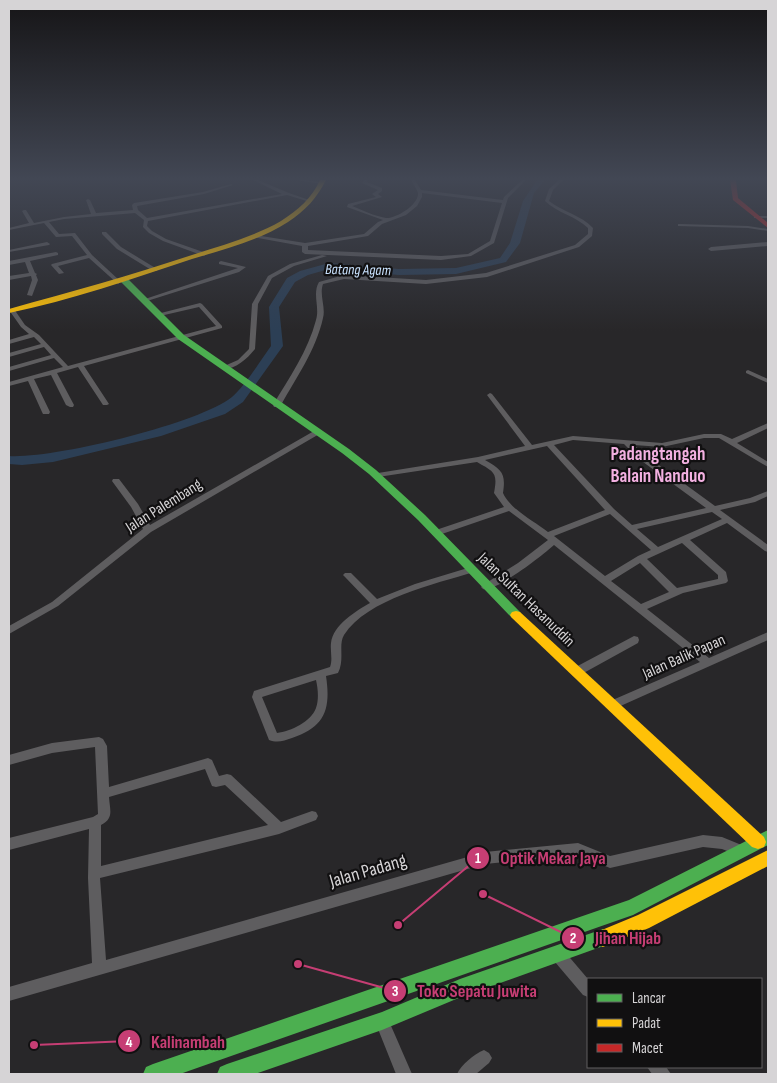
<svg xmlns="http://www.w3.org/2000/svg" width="777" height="1083" viewBox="0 0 777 1083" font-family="'Sofia Sans Condensed',sans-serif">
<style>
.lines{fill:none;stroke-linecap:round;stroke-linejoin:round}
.river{fill:#2c3f55;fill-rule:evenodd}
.street{fill:#5e5d5f;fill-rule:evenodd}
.fast{fill:#4caf50;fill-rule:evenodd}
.slow{fill:#ffc107;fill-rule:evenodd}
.jam{fill:#c62828;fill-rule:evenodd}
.labels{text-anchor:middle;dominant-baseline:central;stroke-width:4.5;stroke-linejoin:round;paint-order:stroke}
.far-water-label{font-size:15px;font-style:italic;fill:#c9e2fe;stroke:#111011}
.street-label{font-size:16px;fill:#d6d4d6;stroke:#111011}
.quarter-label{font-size:19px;font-weight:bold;fill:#f3b0e1;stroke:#111011}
.near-street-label{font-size:19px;fill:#d6d4d6;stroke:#111011}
.leader{fill:none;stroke:#c63e74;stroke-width:2}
.callout-dot{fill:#c63e74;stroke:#111011;stroke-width:2}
.mark-label{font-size:15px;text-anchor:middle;font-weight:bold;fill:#fff}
.callout-label{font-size:18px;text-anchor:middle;font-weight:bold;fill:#c63e74;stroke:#111011;stroke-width:4.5;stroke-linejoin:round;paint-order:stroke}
</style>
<rect width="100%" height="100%" fill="#282729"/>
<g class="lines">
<path class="river" d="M537 180H545L534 193 520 243 506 262 456 274 399 275 329 269 308 275 295 282 279 307 283 346 243 402 225 414 161 436 53 462 22 465 9 464V456C53 459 198 424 232 397 244 387 261 360 271 346L269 307 287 278 300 271 329 263 399 269 456 268 500 258 510 243 523 201Z"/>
<g class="street">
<path d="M253 180H258L289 193 312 201 310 202 287 195 148 221 147 226 152 231 166 239 206 253 207 254 204 256 163 241 149 233 143 227 144 220 135 213 64 219 49 222 59 234 75 233 92 255 120 281 121 282 118 284 89 258 58 266 64 273 59 274 51 265 52 264 87 255 72 236 56 237 44 223 9 230V228L29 223 22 211 24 210H26L34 223 64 217 91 214 86 200 88 199 90 200 96 213 133 210 132 205 134 203 203 192 231 184 233 185 204 194 137 206 138 210 147 218 282 194Z"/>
<path d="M296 180H307L324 183 322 184Z"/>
<path d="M364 180H368L367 182 382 188V191L378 194 382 197 352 206C362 210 374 216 386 218 395 219 419 205 418 193 417 189 413 184 411 180H415L421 190 503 200 504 197 522 180H526L508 198 494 243 471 256 441 260 305 254 302 252V246L252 237 255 235 305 243 364 234 378 222 383 220 347 207 348 204 376 197 372 194 378 190 362 183ZM422 193 502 203 490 241 468 254 441 256 308 250V246L368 236 382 224 406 215 417 206 422 197Z"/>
<path d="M559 180H563L553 190 549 201C563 212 581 215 593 228L592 236 579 247 487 277 426 284 344 279 323 284C319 295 326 307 323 318 316 350 296 378 281 405L277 407H274L273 405C289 378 308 351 316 320 320 307 312 294 319 282L344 275 426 280 486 273 575 245 588 234V228C576 216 557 213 545 201L549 189Z"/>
<path d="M756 216H768V218H754V217Z"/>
<path d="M680 224 748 226 768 229V231L748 228 678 226V224Z"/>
<path d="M102 232H106L121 247 157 269V271H153L117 249 102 234Z"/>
<path d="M47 242 50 244 49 245 9 252V250Z"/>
<path d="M768 242V246L711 251 708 249 711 247Z"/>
<path d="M56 252 58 253V255L30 261 35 273 37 274 36 275 38 280 32 296 27 295 32 280 31 276 9 280V276L29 273 25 262 9 265V261Z"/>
<path d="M322 255 327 256 294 266 272 278 258 304 255 349C247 359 235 370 222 369V367L238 360 249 349 252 304 268 276 290 264Z"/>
<path d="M221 261 246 267 239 272 147 301 142 300 238 268 219 264V262Z"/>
<path d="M200 303 202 304 222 326V328L84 366 109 404 107 405H103L78 367 57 373 74 405 73 407H70L66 405 51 375 34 379 50 412 49 414H43L42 412 28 381 9 386V382L63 367 54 358 9 371V367L51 355 44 347 9 357V353L41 344 34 337 9 344V340L29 334 21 327 9 310 10 309H14L25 325 39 335 68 366 216 326 199 307 160 316 157 314Z"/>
<path d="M748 370 768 379V383L746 373V371Z"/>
<path d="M490 393 492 394 532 445 573 436 662 443 704 434H721L732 439 768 423V428L737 443 768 462V467L719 438H704L662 447 634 445 645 455 715 506 750 498 768 491V496L755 502 720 510 768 545V552L765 551 727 523 690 540 726 572 728 581 726 583 683 593 647 609 709 658 768 632V640L616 708 612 709 608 708 607 705 608 702 700 662 554 545C543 555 496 592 483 589L481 587 483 585 518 563 548 540 509 511 439 535H433L432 533 433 531 504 507 494 493C498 472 494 472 477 462L378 477 374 475 378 473 478 457 525 446 487 395ZM573 440 624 444 639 459 706 508 632 525 614 509 554 445ZM547 446 605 510 548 532C534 521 510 509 503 493 506 473 502 470 485 460ZM712 512 722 519 658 547 637 529ZM610 514 651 550 638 556 605 576 554 536ZM682 543 718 575V579L677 588 647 559ZM640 563 669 592 641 604 611 581Z"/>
<path d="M314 431H320L321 433 151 532 58 606 9 634V626L52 602 143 529 131 507 112 481 113 479H119L138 504 150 525Z"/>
<path d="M471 567 476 570 474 572C435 584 367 599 344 635 338 645 345 659 338 673L326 676C331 709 325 727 292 738 284 741 277 743 269 740L252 697 254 691 330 667C333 659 330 651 331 643 333 625 356 611 370 603L345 577 343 575 345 573H351L377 599 415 584ZM316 680C318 689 319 699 316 708 311 722 291 731 277 733L262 697Z"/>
<path d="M634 636 638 637 639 640 638 643 580 675 576 676 572 675 571 672 572 669Z"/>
<path d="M99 737 103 739 107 746 109 787 208 758 212 760 219 776 227 774 231 775 281 822 312 811 316 812 318 816 316 820 279 834 100 878 106 960 485 852 578 843 610 856 703 835 722 837 744 846 746 850 744 854 740 856 722 849 703 847 610 868 578 855 485 864 9 1001V987L92 963 88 878 89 829 9 850V838L93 817 98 814 95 747 52 753 9 765V755L52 743ZM205 769 212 786 216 787 225 785 268 825 101 866V825C114 818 110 811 109 797Z"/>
<path d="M560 950 565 952 588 979V997L583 995 555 962 553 957 555 952Z"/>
<path d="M383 1017 388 1019 412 1074H396L376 1024 378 1019Z"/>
<path d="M484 1050 489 1053 492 1058 489 1063 476 1074H457C461 1065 474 1054 484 1050Z"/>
<path d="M647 1067H666L671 1074H652Z"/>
</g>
<g class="fast">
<path d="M121 278H127L184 335 349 449 376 470 425 515 520 612 522 615 520 618H512L418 520 369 474 342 453 178 339 121 282Z"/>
<path d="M768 830V845L633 915 180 1074H143L146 1067 153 1064 629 900Z"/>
<path d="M603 929 609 932 612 938 609 944 461 997 382 1030 255 1074H217L220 1067 227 1064 382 1012 460 979Z"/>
</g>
<g class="slow">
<path d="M320 180H326C317 198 305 211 288 222 258 241 225 249 192 259 132 279 71 300 9 313V309C70 292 132 275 192 255 223 245 253 237 281 221 298 210 312 198 320 180Z"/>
<path d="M516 611 520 612 764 837 766 842 764 847 758 849 752 847 512 618 510 615 512 612Z"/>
<path d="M768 850V866L649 928 603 947 597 944 594 938 597 932 638 915Z"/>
</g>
<path class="jam" d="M730 180H736L738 198 768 223V228L733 200Z"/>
</g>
<linearGradient id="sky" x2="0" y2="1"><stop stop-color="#161517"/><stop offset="0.54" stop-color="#424754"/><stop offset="1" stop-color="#424754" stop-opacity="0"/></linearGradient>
<rect width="777" height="331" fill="url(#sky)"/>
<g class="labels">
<g class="far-water-label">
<text transform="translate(358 270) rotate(1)">Batang Agam</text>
</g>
<g class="street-label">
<text transform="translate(164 506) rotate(-32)">Jalan Palembang</text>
<text transform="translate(526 600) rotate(44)">Jalan Sultan Hasanuddin</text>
<text transform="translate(684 657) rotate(-24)">Jalan Balik Papan</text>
</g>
<g class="quarter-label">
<text x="658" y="454">Padangtangah<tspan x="658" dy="22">Balain Nanduo</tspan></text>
</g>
<g class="near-street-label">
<text transform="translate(368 871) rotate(-16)">Jalan Padang</text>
</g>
</g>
<path class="leader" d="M398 925L478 858M483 894L573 938M298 964L395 991M34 1045L129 1041"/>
<g class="callout-dot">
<circle cx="398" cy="925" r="5"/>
<circle cx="483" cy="894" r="5"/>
<circle cx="298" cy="964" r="5"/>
<circle cx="34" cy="1045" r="5"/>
<circle cx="478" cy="858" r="12"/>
<circle cx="573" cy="938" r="12"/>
<circle cx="395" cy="991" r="12"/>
<circle cx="129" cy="1041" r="12"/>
</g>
<g class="mark-label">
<text x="478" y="863">1</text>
<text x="573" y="943">2</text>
<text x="395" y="996">3</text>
<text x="129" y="1047">4</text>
</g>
<g class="callout-label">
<text x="553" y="864">Optik Mekar Jaya</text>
<text x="628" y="944">Jihan Hijab</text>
<text x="477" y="997">Toko Sepatu Juwita</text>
<text x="188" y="1048">Kalinambah</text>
</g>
<rect width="777" height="1083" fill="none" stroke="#d6d4d6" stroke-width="20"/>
<rect x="587" y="978" width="175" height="90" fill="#111011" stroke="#605e60"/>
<rect x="597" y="994" width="25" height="8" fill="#4caf50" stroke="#605e60"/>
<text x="632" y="1003" font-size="15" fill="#d6d4d6">Lancar</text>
<rect x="597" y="1019" width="25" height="8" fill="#ffc107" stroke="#605e60"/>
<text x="632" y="1028" font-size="15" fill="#d6d4d6">Padat</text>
<rect x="597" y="1044" width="25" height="8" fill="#c62828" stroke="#605e60"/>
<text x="632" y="1053" font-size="15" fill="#d6d4d6">Macet</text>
</svg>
